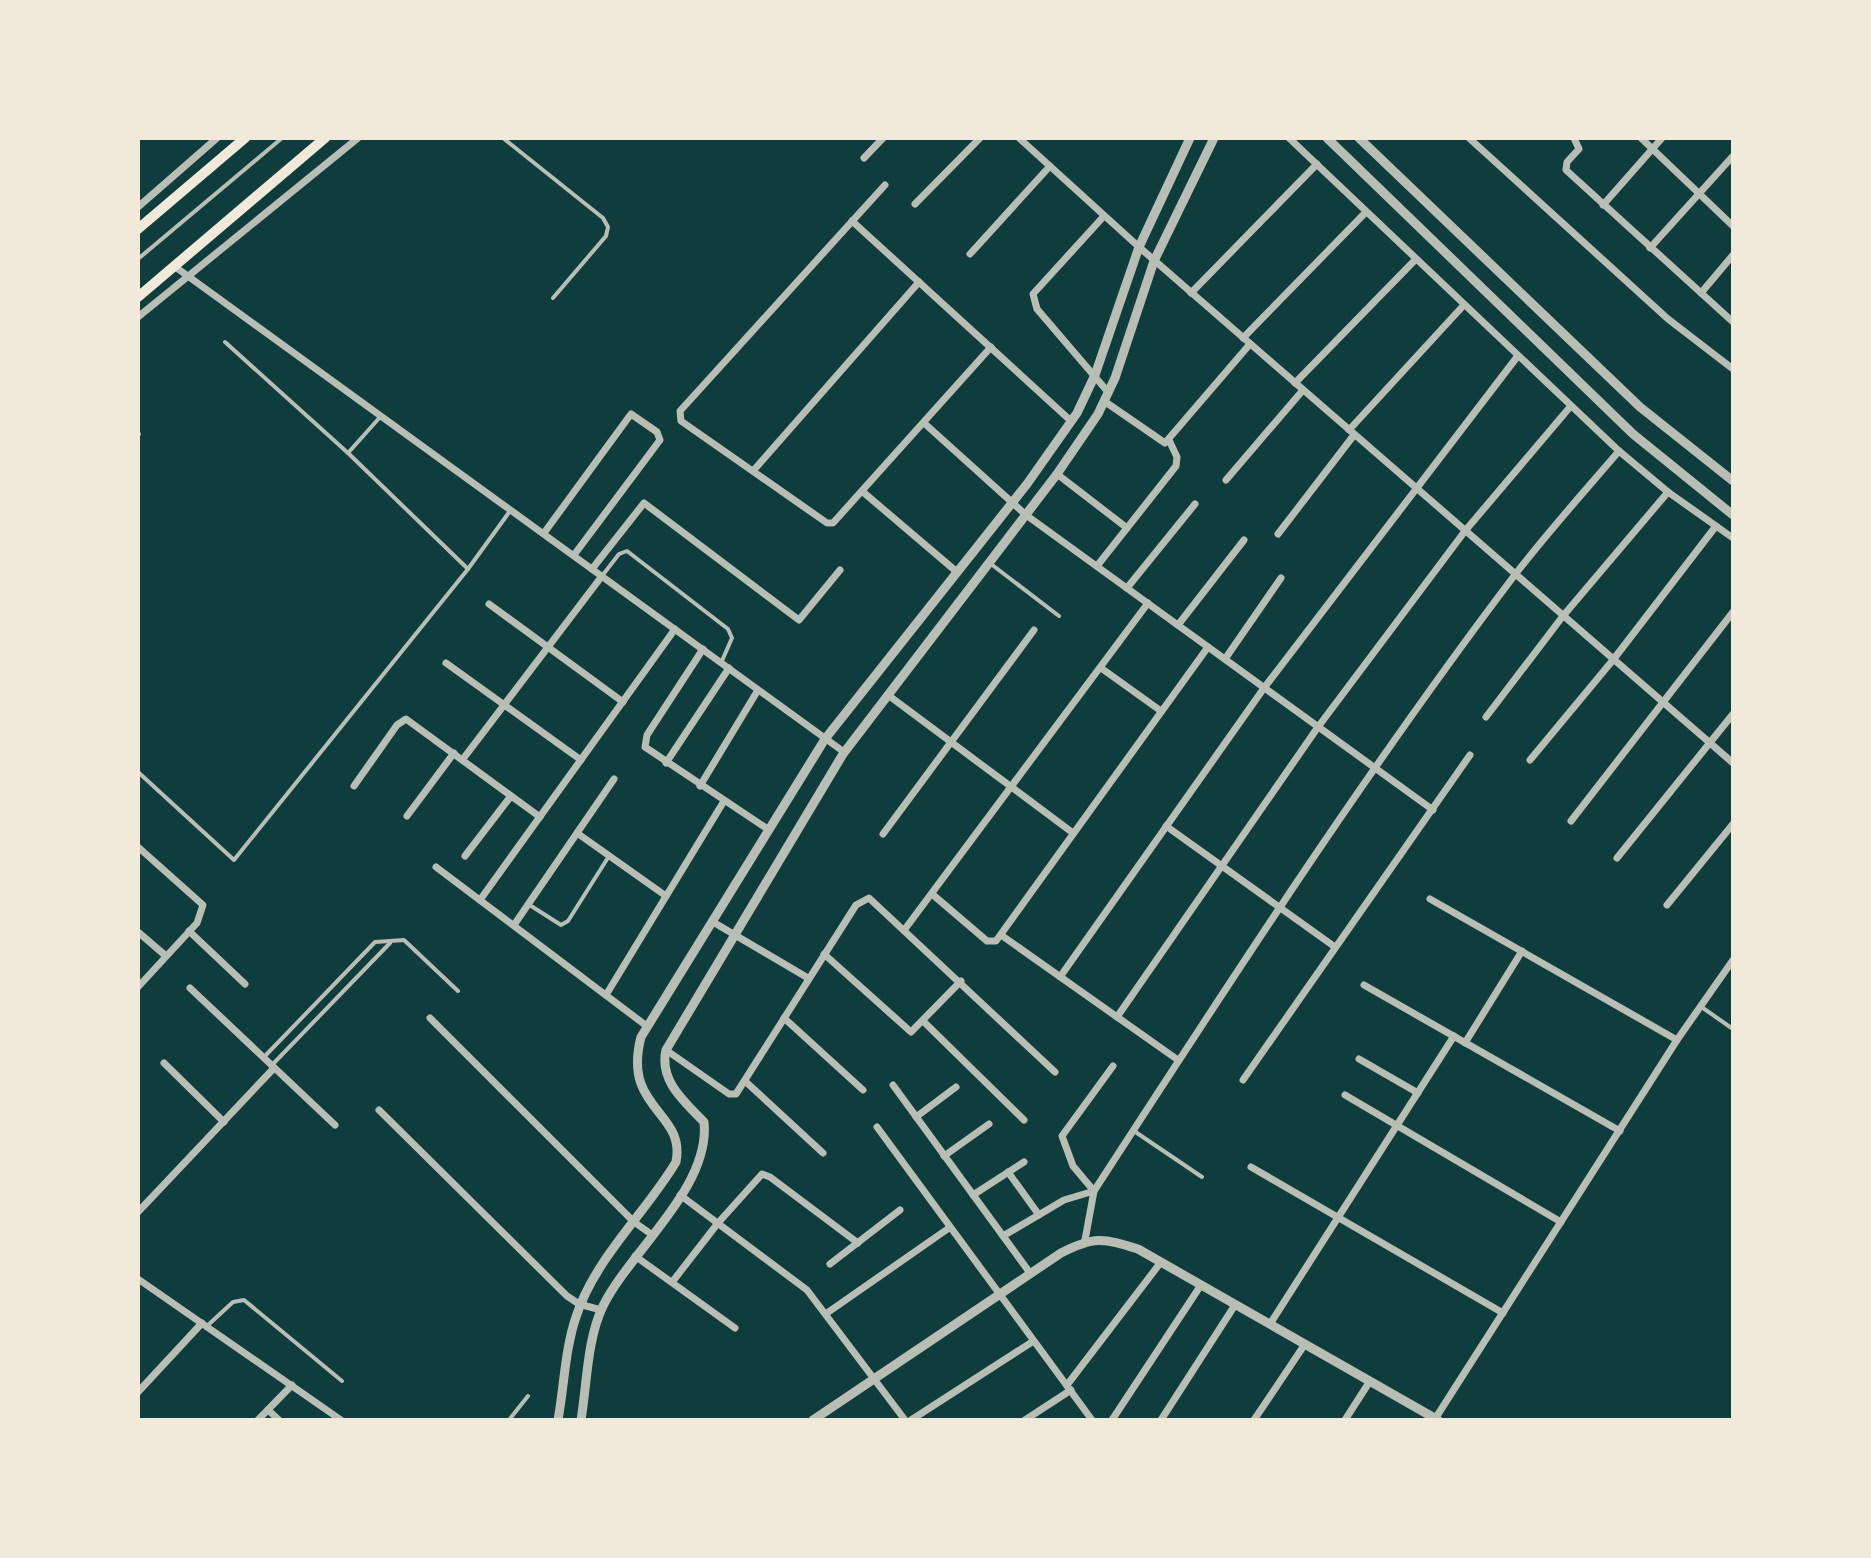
<svg xmlns="http://www.w3.org/2000/svg" width="1871" height="1558" viewBox="0 0 1871 1558" font-family="'Nunito Sans',sans-serif">
<style>
.lines{fill:none;stroke-linecap:round;stroke-linejoin:round}
.service{stroke:#b8beb3;stroke-width:4}
.minor{stroke:#b8beb3;stroke-width:7}
.tertiary{stroke:#b8beb3;stroke-width:9}
.secondary{stroke:#f1e9da;stroke-width:10}
</style>
<rect width="100%" height="100%" fill="#0f3d3e"/>
<g class="lines">
<g class="service">
<path d="M503 138 603 218 608 227 606 236 553 298"/>
<path d="M138 259 282 138"/>
<path d="M225 342 348 453 468 569"/>
<path d="M138 433 139 434"/>
<path d="M348 453 381 416"/>
<path d="M991 564 1059 616"/>
<path d="M602 576 619 554 627 551 728 629 732 638 721 663"/>
<path d="M138 772 234 860 468 569 510 511"/>
<path d="M528 904 561 925 568 921 609 856"/>
<path d="M1700 1006 1733 1029"/>
<path d="M265 1056 375 942 404 940 458 991"/>
<path d="M272 1065 390 943"/>
<path d="M1134 1131 1202 1177"/>
<path d="M207 1326 233 1302 244 1300 342 1381"/>
<path d="M509 1420 528 1396"/>
</g>
<g class="minor">
<path d="M1019 138 1139 247 1733 763"/>
<path d="M1289 138 1619 451 1668 492 1733 538"/>
<path d="M1469 138 1668 319 1733 369"/>
<path d="M1574 138 1579 149 1567 162 1566 170 1733 322"/>
<path d="M1641 138 1733 226"/>
<path d="M864 158 883 138"/>
<path d="M885 185 680 411 681 421 827 523H833L991 347"/>
<path d="M915 204 980 138"/>
<path d="M1603 205 1662 138"/>
<path d="M138 207 217 138"/>
<path d="M1104 216 1033 294 1037 309 1108 392"/>
<path d="M852 221 1071 421"/>
<path d="M1650 248 1733 156"/>
<path d="M970 254 1050 166"/>
<path d="M174 266 844 752"/>
<path d="M1191 293 1317 164"/>
<path d="M1701 293 1733 255"/>
<path d="M138 317 358 138"/>
<path d="M1243 338 1366 212"/>
<path d="M1295 383 1415 260"/>
<path d="M1104 401 1165 443 1250 344"/>
<path d="M924 423 1026 515 1433 810"/>
<path d="M1349 430 1463 306"/>
<path d="M753 471 919 282"/>
<path d="M1057 474 1127 528"/>
<path d="M1226 480 1303 390"/>
<path d="M863 492 957 572"/>
<path d="M544 533 631 414 657 432 660 440 574 555"/>
<path d="M1278 534 1354 435"/>
<path d="M1097 566 1176 466 1177 457 1169 440"/>
<path d="M592 569 644 503 799 620 840 570"/>
<path d="M1127 588 1195 504"/>
<path d="M489 604 623 702"/>
<path d="M1178 625 1244 540"/>
<path d="M703 649 647 735 645 747 769 830"/>
<path d="M1225 659 1281 578"/>
<path d="M446 663 581 760"/>
<path d="M1101 668 1161 711"/>
<path d="M888 695 1073 833"/>
<path d="M1486 717 1563 616 1668 492"/>
<path d="M463 759 602 576"/>
<path d="M1530 760 1613 660 1716 526"/>
<path d="M666 763 729 668"/>
<path d="M354 786 397 725 406 719 540 817"/>
<path d="M700 786 758 690"/>
<path d="M407 816 454 753"/>
<path d="M1571 821 1733 612"/>
<path d="M1166 826 1335 947"/>
<path d="M577 833 666 896"/>
<path d="M883 834 1034 630"/>
<path d="M138 847 203 905 197 923 138 987"/>
<path d="M465 856 511 796"/>
<path d="M1617 858 1733 714"/>
<path d="M436 867 648 1027"/>
<path d="M932 894 987 941H996L1208 647"/>
<path d="M1430 899 1677 1040"/>
<path d="M480 900 675 629"/>
<path d="M1667 905 1733 824"/>
<path d="M713 922 808 978"/>
<path d="M514 925 614 779"/>
<path d="M905 929 1148 603"/>
<path d="M189 931 245 984"/>
<path d="M138 932 166 956"/>
<path d="M1001 935 1178 1060"/>
<path d="M824 954 911 1032 961 981"/>
<path d="M1060 977 1264 688 1517 357"/>
<path d="M1364 985 1620 1131"/>
<path d="M190 988 335 1125"/>
<path d="M606 995 724 801"/>
<path d="M1117 1017 1318 727 1465 531 1570 407"/>
<path d="M430 1018 634 1222 651 1234"/>
<path d="M784 1018 863 1090"/>
<path d="M923 1021 1024 1120"/>
<path d="M1465 1043 1522 951"/>
<path d="M666 1050 729 1094H736L856 905 869 898 1055 1072"/>
<path d="M1359 1059 1418 1093"/>
<path d="M164 1063 224 1122"/>
<path d="M1243 1080 1470 755"/>
<path d="M746 1082 823 1153"/>
<path d="M893 1085 1030 1273"/>
<path d="M1345 1095 1561 1222"/>
<path d="M379 1110 567 1296 579 1304 601 1310"/>
<path d="M916 1117 956 1087"/>
<path d="M877 1127 1092 1420"/>
<path d="M944 1156 989 1124"/>
<path d="M1251 1167 1503 1313"/>
<path d="M1008 1172 1039 1215"/>
<path d="M680 1195 807 1290 905 1420"/>
<path d="M973 1195 1024 1162"/>
<path d="M138 1212 274 1068"/>
<path d="M1003 1236 1064 1200 1094 1191 1073 1166 1062 1136 1113 1066"/>
<path d="M1085 1240 1094 1191C1229 983 1364 774 1514 576 1547 533 1584 492 1619 451"/>
<path d="M635 1256 735 1328"/>
<path d="M830 1264 900 1210"/>
<path d="M138 1279 341 1420"/>
<path d="M673 1281 718 1223 762 1174 770 1177 858 1243"/>
<path d="M827 1313 949 1228"/>
<path d="M1270 1324 1454 1036"/>
<path d="M1067 1385 1161 1262"/>
<path d="M138 1392 202 1323"/>
<path d="M268 1410 279 1420"/>
<path d="M1435 1419 1677 1040 1733 960"/>
<path d="M258 1420 292 1385"/>
<path d="M911 1420 1032 1342"/>
<path d="M1025 1420 1071 1390"/>
<path d="M1112 1420 1201 1285"/>
<path d="M1161 1420 1235 1305"/>
<path d="M1254 1420 1305 1344"/>
<path d="M1345 1420 1370 1381"/>
</g>
<g class="tertiary">
<path d="M1327 138 1633 434 1733 515"/>
<path d="M1359 138 1640 407 1733 481"/>
<path d="M558 1420C564 1387 565 1349 576 1317 595 1258 645 1214 676 1162 686 1111 622 1110 641 1037L825 739 1027 484 1077 413 1095 375 1139 247 1190 138"/>
<path d="M581 1420C587 1384 587 1339 603 1306 631 1250 711 1187 704 1122 684 1101 659 1081 666 1050L843 754 1057 474 1098 414 1115 378 1154 261 1214 138"/>
<path d="M813 1420 1061 1253C1094 1236 1103 1238 1138 1249L1438 1420"/>
</g>
<g class="secondary">
<path d="M138 229 245 138"/>
<path d="M138 297 325 138"/>
</g>
</g>
<rect width="1871" height="1558" fill="none" stroke="#f1e9da" stroke-width="280"/>
</svg>
